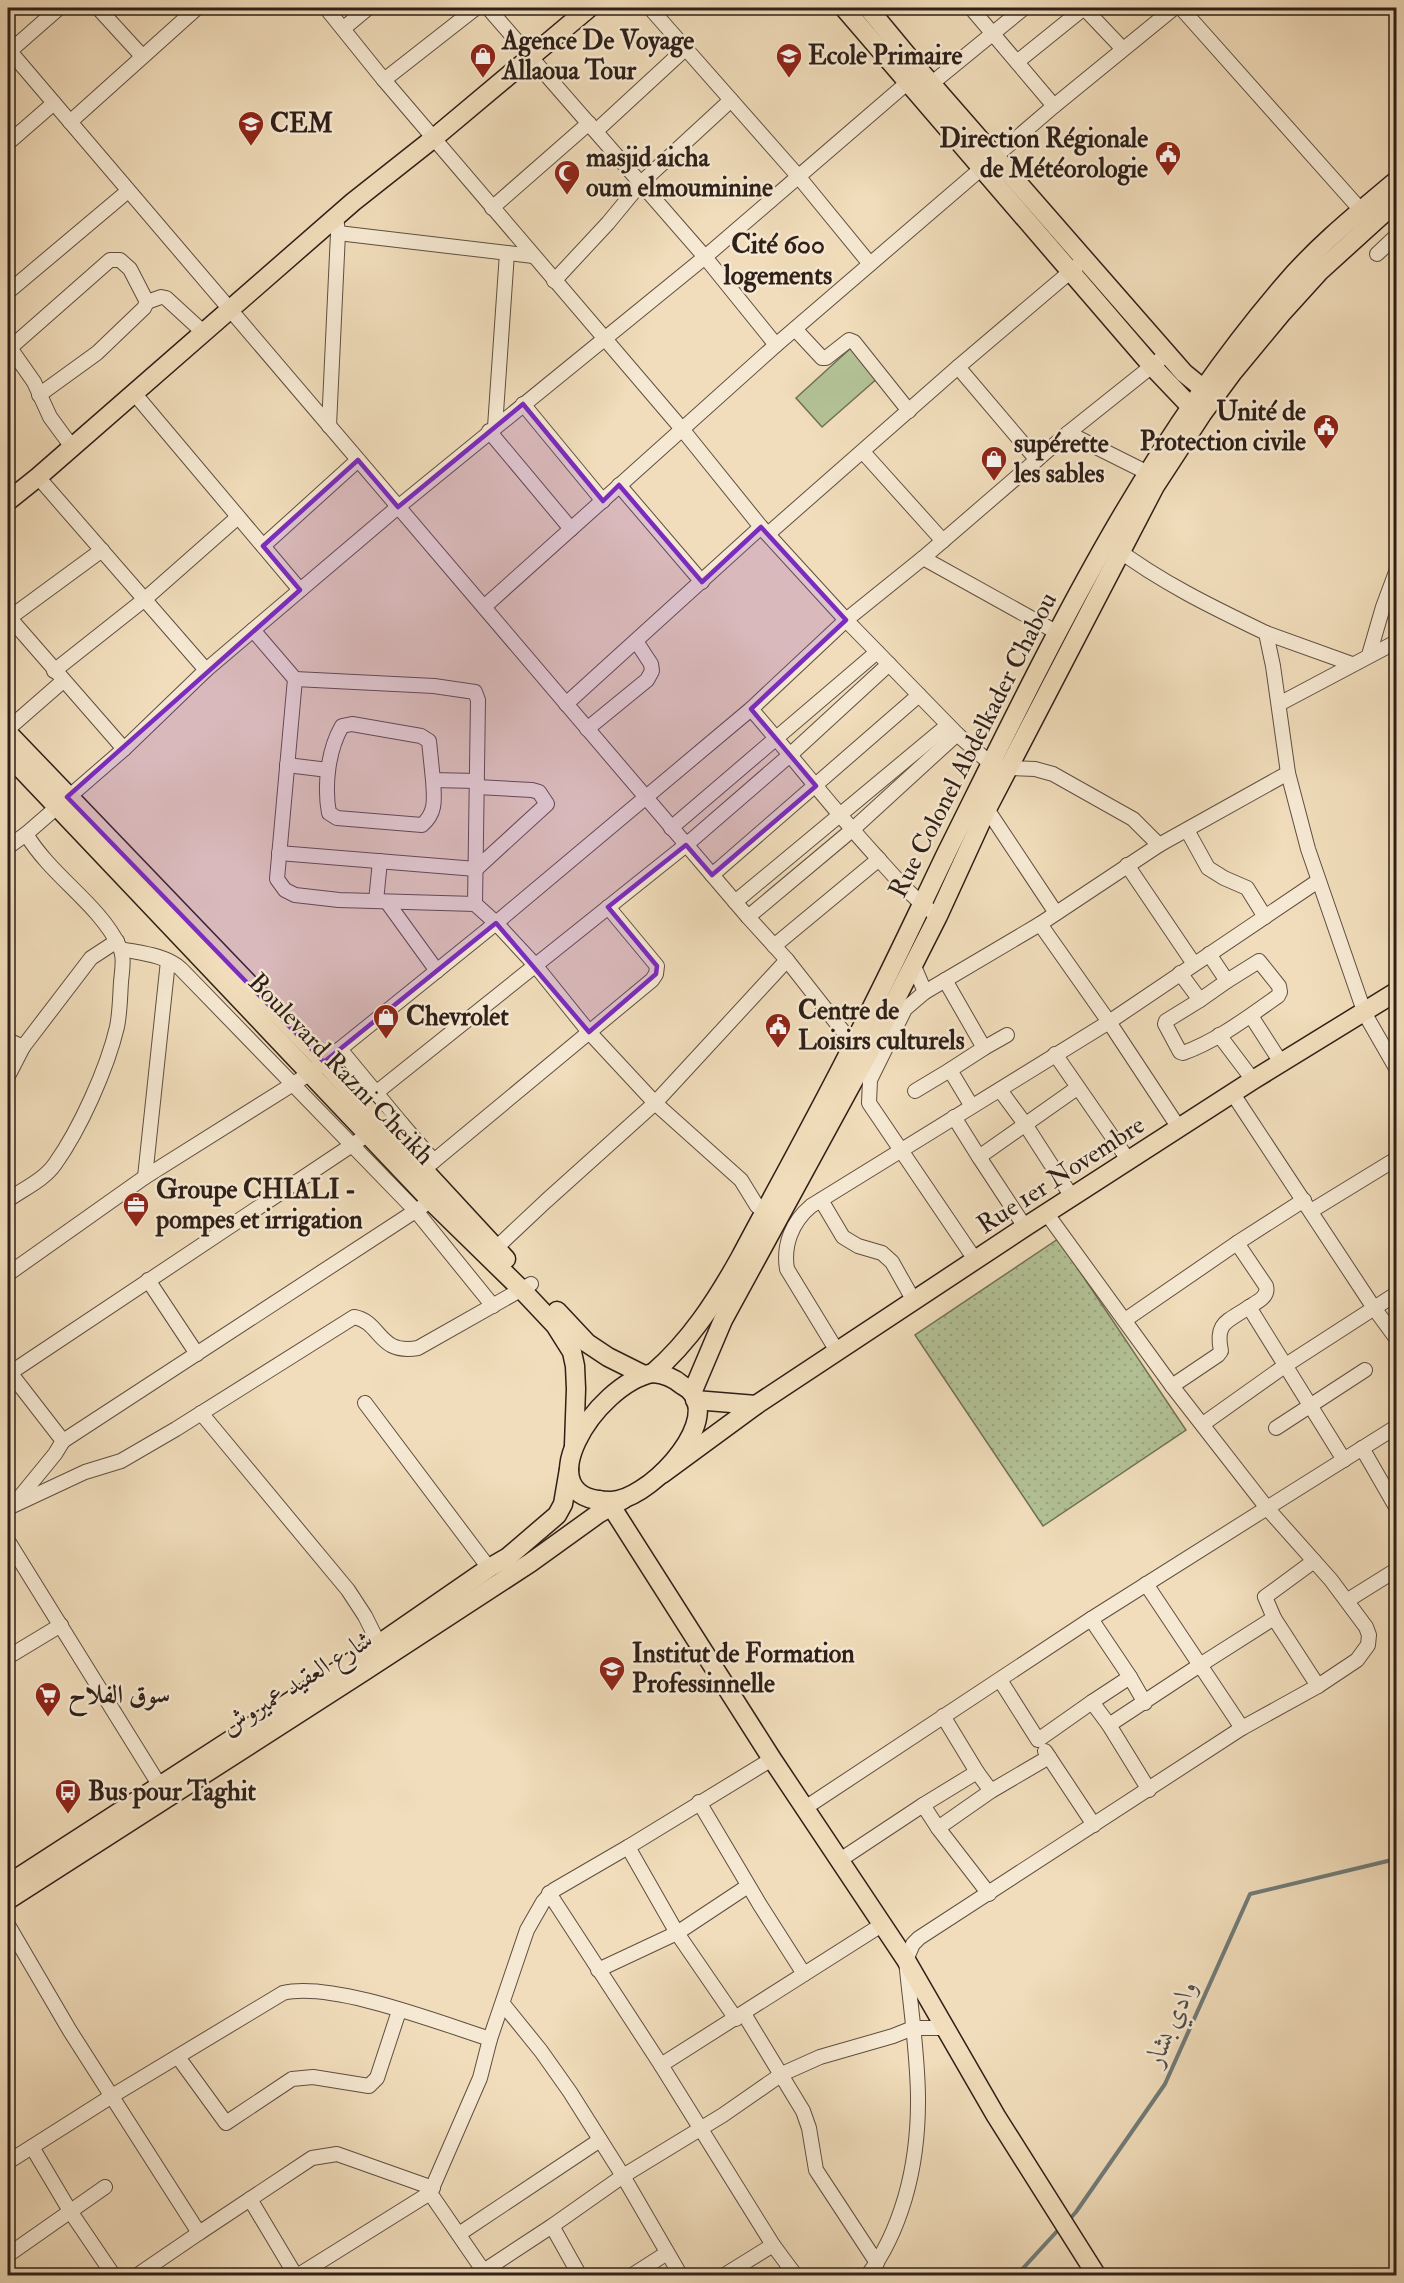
<svg xmlns="http://www.w3.org/2000/svg" width="1404" height="2283" viewBox="0 0 1404 2283" font-family="'IM FELL Double Pica',Amiri,serif">
<style>
.grass{fill:url(#grass-dots);stroke:#707057;stroke-width:1.5}
.pitch{fill:#b3c296;stroke:#707057;stroke-width:1.5}
.lines{fill:none;stroke-linecap:round;stroke-linejoin:round}
.stream{stroke:#717c79;stroke-width:4}
.minor-casing{stroke:#5f4e41;stroke-width:16}
.major-casing{stroke:#2e1f18;stroke-width:21}
.minor{stroke:#f6e9d3;stroke-width:14}
.major{stroke:#f1ddbb;stroke-width:18}
.marked{fill:#7b2cbf;fill-opacity:0.2;stroke:#7b2cbf;stroke-width:4.5;stroke-linejoin:round}
.labels{text-anchor:middle;dominant-baseline:central;stroke-width:5;stroke-linejoin:round;paint-order:stroke}
.poi-label{font-size:26px;font-weight:bold;fill:#2e1f18;stroke:#f6e9d3;text-anchor:start}
.street-label{font-size:26px;fill:#2e1f18;stroke:#f6e9d3}
.neighbourhood-label{font-size:27px;font-weight:bold;fill:#2e1f18;stroke:#f6e9d3}
.water-label{font-size:27px;font-style:italic;fill:#504e49;stroke:#f6e9d3}
</style>
<defs>
<pattern id="grass-dots" width="8" height="8" patternUnits="userSpaceOnUse" patternTransform="scale(1.5)"><rect width="8" height="8" fill="#b3c296"/><path d="M2 2h.1M6 6h.1" fill="none" stroke="#9aa681" stroke-width="1.8" stroke-linecap="round"/></pattern>
</defs>
<rect width="100%" height="100%" fill="#f1ddbb"/>
<filter id="stains"><feTurbulence type="fractalNoise" baseFrequency=".00333" numOctaves="4"/><feColorMatrix values="0 0 0 0 .2 0 0 0 0 .09 0 0 0 0 .02 0 0 0 .5 -.17"/></filter>
<radialGradient id="worn" r=".72"><stop offset=".6" stop-color="#630" stop-opacity="0"/><stop offset="1" stop-color="#630" stop-opacity=".3"/></radialGradient>
<path class="grass" d="M1058 1239 1186 1430 1043 1526 915 1335Z"/>
<path class="pitch" d="M852 347 879 377 822 427 796 398Z"/>
<g class="lines">
<g class="stream">
<path d="M1068 2221 1076 2212 1165 2084 1250 1894 1396 1859"/>
<path d="M1016 2276 1060 2228"/>
</g>
<g class="minor-casing">
<g id="minor">
<path d="M98 8 142 56"/>
<path d="M326 8 384 80 682 429 761 527 846 620 957 734 991 764 1009 768 1035 769 1053 774 1133 819 1159 845 1288 773"/>
<path d="M488 8 705 257 776 345"/>
<path d="M650 8 798 176 870 264"/>
<path d="M1084 8 1122 48"/>
<path d="M1181 8 1367 217"/>
<path d="M344 28 368 8"/>
<path d="M8 49 748 917 787 960 853 1044 859 1048"/>
<path d="M10 51 59 8"/>
<path d="M1017 62 1084 8"/>
<path d="M384 80 476 8"/>
<path d="M931 84 1024 8"/>
<path d="M1054 106 1174 8"/>
<path d="M70 122 197 8"/>
<path d="M596 131 686 48"/>
<path d="M8 143 54 103"/>
<path d="M492 208 589 123"/>
<path d="M338 233 533 256"/>
<path d="M1377 254 1396 236"/>
<path d="M554 281 608 223 641 183 731 100"/>
<path d="M8 292 128 191"/>
<path d="M147 302 161 297 166 298 203 332"/>
<path d="M795 329 822 358H826L849 340 854 342 909 411"/>
<path d="M8 345 34 382 50 417 72 447"/>
<path d="M10 348 110 260H120L130 269 147 302 144 308 97 353 39 395"/>
<path d="M958 367 1037 460"/>
<path d="M134 393 300 590"/>
<path d="M523 404 603 501"/>
<path d="M329 426 338 233 336 216"/>
<path d="M495 427 507 253"/>
<path d="M489 431 571 529"/>
<path d="M1068 433 1146 472"/>
<path d="M863 452 943 541"/>
<path d="M38 477 206 670"/>
<path d="M619 485 702 582"/>
<path d="M768 534 958 367 1077 266"/>
<path d="M263 546 358 460"/>
<path d="M1113 546C1160 582 1214 608 1266 633L1273 666 1288 773 1308 849 1365 1014 1396 1068"/>
<path d="M923 558 1058 633"/>
<path d="M484 607 776 345 1054 106 971 8"/>
<path d="M8 616 124 749"/>
<path d="M8 619 102 550"/>
<path d="M253 630 295 679 277 879 285 890 295 895 339 900 475 904 496 923 535 965 589 1032 655 1103 741 1180 757 1206 766 1209"/>
<path d="M1266 633 1352 664"/>
<path d="M1369 655 1383 607 1396 572"/>
<path d="M54 671 145 599 238 517"/>
<path d="M295 679 434 686 475 692 478 700 475 904"/>
<path d="M566 704 761 527"/>
<path d="M1279 704 1396 642"/>
<path d="M751 709C793 757 832 808 875 855 895 877 913 899 938 916"/>
<path d="M8 729 63 681"/>
<path d="M587 729 647 680 652 671 651 664 636 641"/>
<path d="M287 765 328 770"/>
<path d="M433 780C434 798 437 812 422 825L337 818 329 813C324 786 328 750 342 726L352 724 421 736 429 741 433 780 477 781"/>
<path d="M987 809 1056 913"/>
<path d="M671 828 877 652"/>
<path d="M1187 830 1208 868 1224 878 1247 888 1265 917"/>
<path d="M8 847 26 834"/>
<path d="M279 853 476 869 547 804 539 792 532 790 477 787"/>
<path d="M1127 865 1194 964"/>
<path d="M712 875 919 695"/>
<path d="M376 901 380 861"/>
<path d="M387 902 437 971"/>
<path d="M735 902 948 725"/>
<path d="M748 917 852 830 957 734"/>
<path d="M1040 924 1109 1022 1179 1128"/>
<path d="M774 946 879 859"/>
<path d="M121 949C140 953 166 955 181 969L416 1211 493 1306"/>
<path d="M913 964 925 992 1040 924 1159 845"/>
<path d="M1180 973 1200 1000 1166 1021 1165 1024 1180 1052 1183 1053C1217 1041 1248 1017 1278 996L1280 992 1279 986 1259 961 1227 981 1209 954"/>
<path d="M945 980 984 1048 950 1070 971 1105"/>
<path d="M925 992 905 1009 870 1080 869 1103 976 1261"/>
<path d="M1200 1000 1227 981"/>
<path d="M1251 1016 1282 1064"/>
<path d="M1219 1035 1253 1080"/>
<path d="M8 1040 23 1047 8 1076"/>
<path d="M23 1047 91 958 117 941"/>
<path d="M984 1048 1007 1035"/>
<path d="M340 1049 402 1124 391 1136"/>
<path d="M1055 1054 1129 1161"/>
<path d="M1000 1090 1025 1124 1072 1197"/>
<path d="M915 1091 950 1070"/>
<path d="M377 1092 686 845 791 754 889 664"/>
<path d="M1233 1094 1374 1308 1396 1338"/>
<path d="M954 1117 979 1157 1077 1088"/>
<path d="M402 1124 434 1161"/>
<path d="M979 1157 1025 1227"/>
<path d="M423 1170 652 980 656 974 657 966 608 907"/>
<path d="M145 1177 168 961"/>
<path d="M8 1200C23 1189 44 1180 55 1164 80 1129 107 1069 117 1027 120 1012 120 997 121 982 122 970 125 956 119 946 99 904 52 877 26 834L124 749 206 670 398 507 705 257 914 77"/>
<path d="M821 1200 843 1237 858 1246 882 1253 892 1262 914 1301"/>
<path d="M1311 1211 1396 1159"/>
<path d="M1237 1243 1266 1286C1269 1297 1257 1302 1249 1307L1344 1460"/>
<path d="M496 1248 546 1201 655 1103 787 960"/>
<path d="M8 1274 145 1177 309 1074 496 923 751 709 846 620 923 558 1068 433 1167 354"/>
<path d="M148 1280 197 1354"/>
<path d="M1125 1320 1237 1243 1304 1200"/>
<path d="M837 1351 787 1269C783 1245 792 1222 811 1206L1109 1022 1318 881"/>
<path d="M8 1370 63 1441 55 1454 19 1498"/>
<path d="M10 1373 367 1135"/>
<path d="M1172 1386 1218 1355 1221 1351C1215 1322 1227 1322 1249 1307"/>
<path d="M365 1403 489 1568"/>
<path d="M201 1413 348 1590 365 1616 379 1644"/>
<path d="M1203 1424 1286 1365 1396 1294"/>
<path d="M1276 1428 1365 1370"/>
<path d="M63 1441 423 1206"/>
<path d="M1362 1448 1396 1507"/>
<path d="M8 1508 85 1472 121 1461 176 1429 354 1317C382 1322 377 1355 418 1348L531 1284"/>
<path d="M8 1541 160 1786"/>
<path d="M1314 1561 1265 1597 1274 1618 1318 1686"/>
<path d="M1348 1600 1396 1570"/>
<path d="M1091 1619 1130 1677"/>
<path d="M8 1657 61 1625"/>
<path d="M1000 1680 1038 1740 1092 1702"/>
<path d="M1145 1703 1130 1677 1092 1702 1109 1725 1200 1665 1146 1584"/>
<path d="M943 1716 977 1772"/>
<path d="M1109 1725 1149 1790"/>
<path d="M1242 1728 1200 1665 1274 1618"/>
<path d="M1045 1751 1094 1825"/>
<path d="M991 1791 977 1772 923 1805 938 1828 991 1791 1049 1757"/>
<path d="M699 1802 760 1905 804 1974"/>
<path d="M805 1808 1091 1619 1267 1508 1172 1386 1047 1214"/>
<path d="M938 1828 989 1894"/>
<path d="M628 1847 677 1933 736 2019"/>
<path d="M840 1860 923 1805"/>
<path d="M549 1893 661 2065"/>
<path d="M8 1925 70 2031 199 2233 312 2158 337 2154 433 2188"/>
<path d="M598 1970 677 1933 748 1886"/>
<path d="M503 2004 541 2051 570 2092 623 2176 681 2276"/>
<path d="M744 2014 803 2111 809 2128 816 2170 877 2263"/>
<path d="M178 2057 226 2123 292 2079 313 2077 369 2086 377 2078 399 2011"/>
<path d="M32 2147 70 2211 114 2276"/>
<path d="M8 2162 112 2096 283 1993C332 1981 440 2023 490 2039"/>
<path d="M250 2199 296 2276"/>
<path d="M552 2226 580 2276"/>
<path d="M459 2234 600 2140"/>
<path d="M773 2245 661 2065 883 1924"/>
<path d="M8 2255 105 2187"/>
<path d="M136 2276 199 2233"/>
<path d="M297 2276 430 2193"/>
<path d="M476 2276 552 2226 623 2176 723 2115 782 2074 820 2057 893 2036 913 2028H946"/>
<path d="M487 2276 430 2193 480 2078 490 2039 527 1930 543 1902 554 1890 628 1847 772 1759"/>
<path d="M631 2276 667 2253"/>
<path d="M723 2276 773 2245 796 2276"/>
<path d="M867 2276C885 2253 897 2225 905 2198 929 2115 914 2043 906 1960L913 1944 919 1938 1242 1728 1318 1686 1357 1660 1368 1645 1369 1635 1366 1627 1331 1580 1267 1508 1396 1427"/>
</g>
</g>
<g class="major-casing">
<g id="major">
<path d="M844 8 1151 365 1190 406 1198 412"/>
<path d="M868 8 921 72 1184 373 1211 395"/>
<path d="M8 501 38 477 353 202 434 138 589 8"/>
<path d="M8 733 324 1062 506 1259"/>
<path d="M8 755 431 1201 522 1290 555 1325 572 1352 575 1366 576 1389 574 1445"/>
<path d="M557 1311 587 1343 608 1357 644 1375"/>
<path d="M653 1373C690 1341 716 1301 740 1258 783 1177 828 1097 868 1015 895 962 920 908 946 854 1045 655 1138 455 1284 285 1317 246 1358 213 1396 181"/>
<path d="M653 1373C664 1374 674 1378 682 1385 686 1387 690 1390 693 1394 717 1429 645 1502 610 1501 522 1501 595 1384 653 1373Z"/>
<path d="M692 1393 723 1320 868 1054 938 916 987 809 1155 486 1202 414 1233 372 1281 314 1320 271 1396 202"/>
<path d="M695 1400 756 1405"/>
<path d="M662 1474 756 1405 1025 1227 1253 1080 1396 992"/>
<path d="M599 1500 611 1506 772 1759 906 1960 996 2116 1097 2276"/>
<path d="M8 1884 379 1644 489 1568 508 1557 557 1515 563 1504 569 1469"/>
<path d="M8 1900 363 1672 530 1563 598 1514 624 1499"/>
</g>
</g>
<use href="#minor" class="minor"/>
<use href="#major" class="major"/>
</g>
<path class="marked" d="M523 404 603 501 619 485 702 582 761 527 846 620 751 709 816 786 712 875 686 845 608 907 657 966 656 974 589 1032 496 923 324 1062 67 797 300 590 263 546 358 460 398 507Z"/>
<defs>
<g id="shop-pin" transform="scale(1.35)"><path d="M0 17L-7.5 6A9.5 9.5 0 1 1 7.5 6Z" fill="#8f2418" stroke="#f6e9d3"/><path d="M-5-2.5h2.3a2.7 3.5 0 0 1 5.4 0H5L5.5 6h-11ZM-1.5-2.5h3a1.5 2.3 0 0 0-3 0Z" fill="#fff"/></g>
<g id="school-pin" transform="scale(1.35)"><path d="M0 17L-7.5 6A9.5 9.5 0 1 1 7.5 6Z" fill="#8f2418" stroke="#f6e9d3"/><path d="M0-5L7-2L0 1L-7-2ZM-4 1L0 2.5L4 1V4Q0 6-4 4Z" fill="#fff"/></g>
<g id="civic-pin" transform="scale(1.35)"><path d="M0 17L-7.5 6A9.5 9.5 0 1 1 7.5 6Z" fill="#8f2418" stroke="#f6e9d3"/><path d="M-.6-6.5H3V-4.5H.6V-3L4-1V1h2V6H-6V1h2V-1L-.6-3ZM-1.2 2.5V6h2.4V2.5Z" fill="#fff"/></g>
<g id="mosque-pin" transform="scale(1.35)"><path d="M0 17L-7.5 6A9.5 9.5 0 1 1 7.5 6Z" fill="#8f2418" stroke="#f6e9d3"/><path d="M3.5-4.9A6 6 0 1 0 3.5 4.9A5 5 0 1 1 3.5-4.9Z" fill="#fff"/></g>
<g id="office-pin" transform="scale(1.35)"><path d="M0 17L-7.5 6A9.5 9.5 0 1 1 7.5 6Z" fill="#8f2418" stroke="#f6e9d3"/><path d="M-6-3h4V-5.5h4V-3h4V5H-6ZM-1-4.5V-3h2v-1.5ZM-6 0V1H6V0Z" fill="#fff"/></g>
<g id="university-pin" transform="scale(1.35)"><path d="M0 17L-7.5 6A9.5 9.5 0 1 1 7.5 6Z" fill="#8f2418" stroke="#f6e9d3"/><path d="M0-5L7-2L0 1L-7-2ZM-4 1L0 2.5L4 1V4Q0 6-4 4Z" fill="#fff"/></g>
<g id="supermarket-pin" transform="scale(1.35)"><path d="M0 17L-7.5 6A9.5 9.5 0 1 1 7.5 6Z" fill="#8f2418" stroke="#f6e9d3"/><path d="M-6-5.5h2.5l.6 2H6L4.5 2H-2.5L-4.4-4H-6ZM-1.5 3.2a1.3 1.3 0 1 0 .1 0ZM3 3.2a1.3 1.3 0 1 0 .1 0Z" fill="#fff"/></g>
<g id="bus-pin" transform="scale(1.35)"><path d="M0 17L-7.5 6A9.5 9.5 0 1 1 7.5 6Z" fill="#8f2418" stroke="#f6e9d3"/><path d="M-5-6H5V4H4V6H2V4H-2V6H-4V4H-5ZM-3.5-4V0h7V-4ZM-3.5 1.2v1.5H-2V1.2ZM2 1.2v1.5H3.5V1.2Z" fill="#fff"/></g>
</defs>
<g fill-rule="evenodd">
<use href="#shop-pin" x="483" y="56"/>
<use href="#school-pin" x="789" y="56"/>
<use href="#school-pin" x="251" y="124"/>
<use href="#civic-pin" x="1168" y="154"/>
<use href="#mosque-pin" x="567" y="173"/>
<use href="#civic-pin" x="1326" y="427"/>
<use href="#shop-pin" x="994" y="459"/>
<use href="#shop-pin" x="386" y="1017"/>
<use href="#civic-pin" x="778" y="1026"/>
<use href="#office-pin" x="136" y="1205"/>
<use href="#university-pin" x="612" y="1669"/>
<use href="#supermarket-pin" x="48" y="1695"/>
<use href="#bus-pin" x="68" y="1792"/>
</g>
<g class="labels">
<g class="poi-label">
<text x="502" y="41">Agence De Voyage<tspan x="502" dy="30">Allaoua Tour</tspan></text>
<text x="808" y="56">Ecole Primaire</text>
<text x="270" y="124">CEM</text>
<text x="1148" y="139" text-anchor="end">Direction Régionale<tspan x="1148" dy="30">de Météorologie</tspan></text>
<text x="586" y="158">masjid aicha<tspan x="586" dy="30">oum elmouminine</tspan></text>
<text x="1306" y="412" text-anchor="end">Unité de<tspan x="1306" dy="30">Protection civile</tspan></text>
<text x="1014" y="444">supérette<tspan x="1014" dy="30">les sables</tspan></text>
<text x="798" y="1011">Centre de<tspan x="798" dy="30">Loisirs culturels</tspan></text>
<text x="406" y="1017">Chevrolet</text>
<text x="156" y="1190">Groupe CHIALI -<tspan x="156" dy="30">pompes et irrigation</tspan></text>
<text x="632" y="1654">Institut de Formation<tspan x="632" dy="30">Professinnelle</tspan></text>
<text x="68" y="1695">سوق الفلاح</text>
<text x="88" y="1792">Bus pour Taghit</text>
</g>
<g class="street-label">
<text transform="translate(973 745) rotate(-63)">Rue Colonel Abdelkader Chabou</text>
<text transform="translate(341 1069) rotate(46)">Boulevard Razni Cheikh</text>
<text transform="translate(1061 1175) rotate(-33)">Rue 1er Novembre</text>
<text transform="translate(297 1683) rotate(-32)">شارع العقيد عميروش</text>
</g>
<g class="neighbourhood-label">
<text x="778" y="244">Cité 600<tspan x="778" dy="31">logements</tspan></text>
</g>
<g class="water-label">
<text transform="translate(1171 2023) rotate(-66)">وادي بشار</text>
</g>
</g>
<rect width="1404" height="2283" fill="none" stroke="#f1ddbb" stroke-width="30"/>
<rect x="9" y="9" width="1386" height="2265" fill="none" stroke="#2e1f18" stroke-width="3"/>
<rect x="15" y="15" width="1374" height="2253" fill="none" stroke="#2e1f18" stroke-width="1.5"/>
<rect width="100%" height="100%" filter="url(#stains)"/>
<rect width="100%" height="100%" fill="url(#worn)"/>
</svg>
